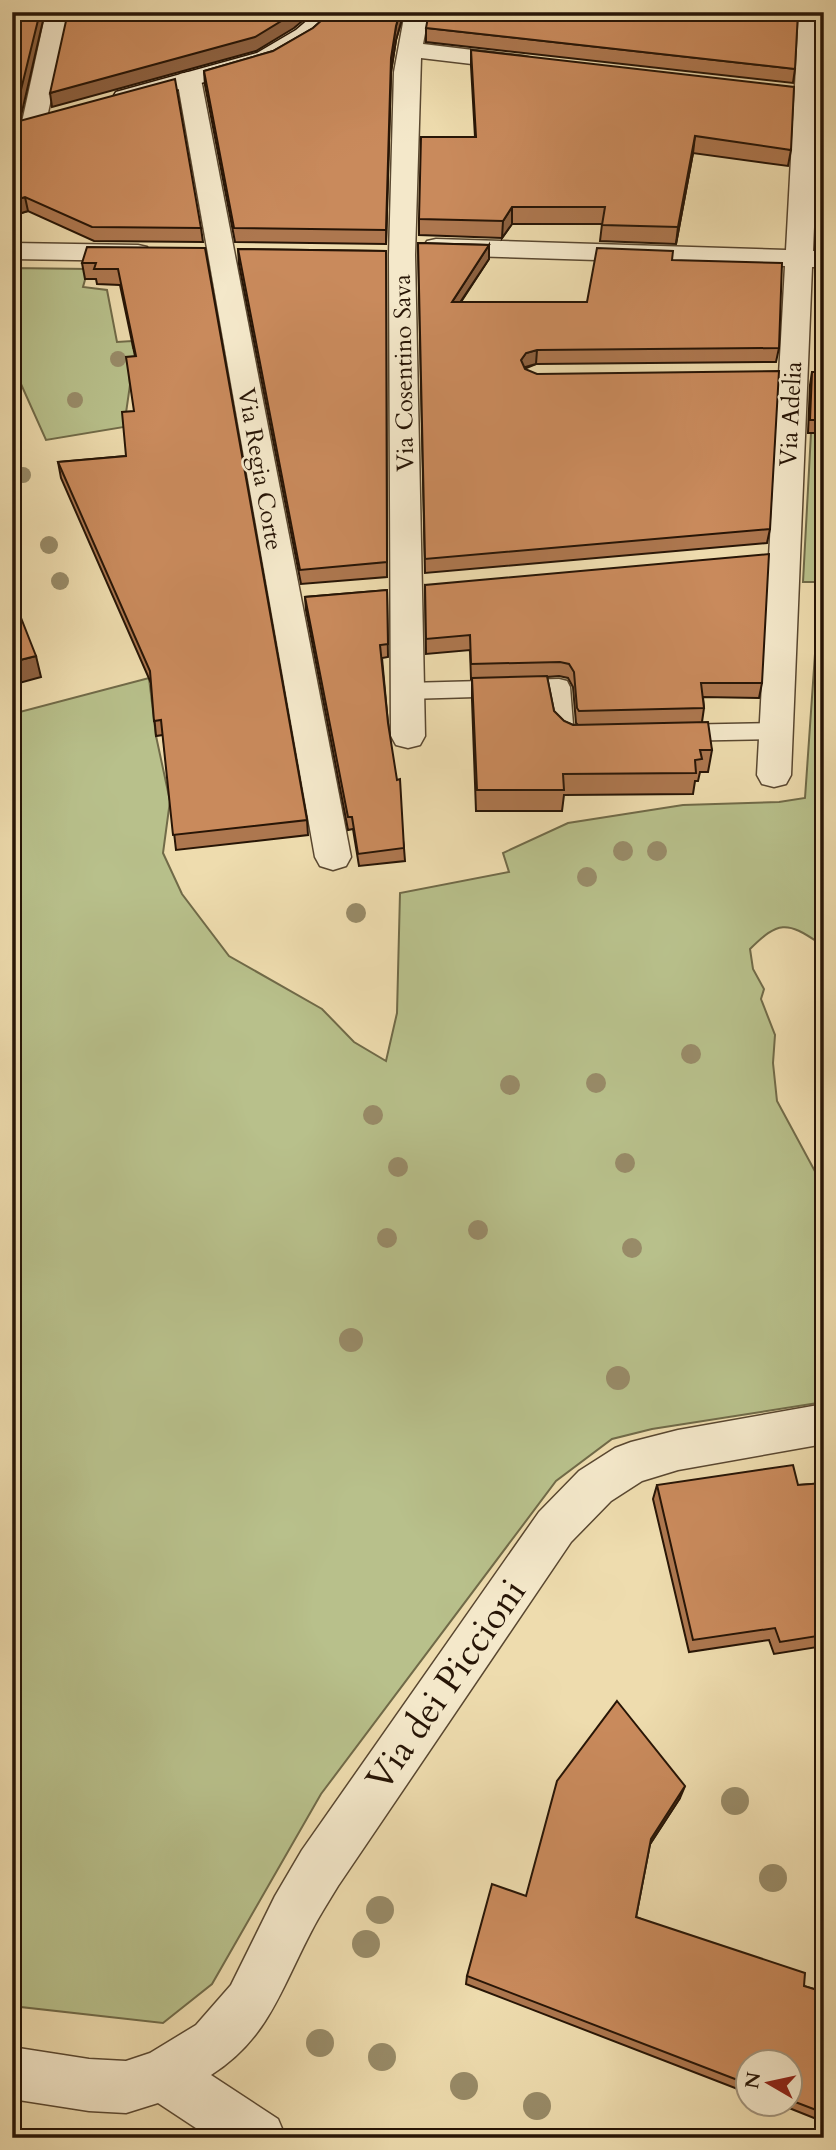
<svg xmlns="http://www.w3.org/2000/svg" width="836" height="2150" viewBox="0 0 836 2150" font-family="Cardo,serif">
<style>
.green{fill:#b8c08b;stroke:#706a48;stroke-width:2}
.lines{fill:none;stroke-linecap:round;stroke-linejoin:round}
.lane-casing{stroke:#594730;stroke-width:3}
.street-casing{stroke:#594730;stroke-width:3}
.secondary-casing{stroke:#271506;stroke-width:3}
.lane{fill:#f4e8ca;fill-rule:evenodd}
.street{fill:#f4e8ca;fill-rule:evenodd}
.secondary{fill:#f4e8ca;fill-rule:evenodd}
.tree{fill:#988b68}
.wall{fill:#ad774f;stroke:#271506;stroke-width:2;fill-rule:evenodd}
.shaded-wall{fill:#8d6140;stroke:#271506;stroke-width:2}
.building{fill:#c98a5c;stroke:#271506;stroke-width:2}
.labels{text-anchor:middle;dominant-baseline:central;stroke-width:5;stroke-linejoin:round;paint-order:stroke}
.far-street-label{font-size:24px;fill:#271506;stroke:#f4e8ca}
.near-street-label{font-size:37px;fill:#271506;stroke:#f4e8ca}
</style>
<rect width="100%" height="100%" fill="#eedcae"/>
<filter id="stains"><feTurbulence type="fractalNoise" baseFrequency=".00286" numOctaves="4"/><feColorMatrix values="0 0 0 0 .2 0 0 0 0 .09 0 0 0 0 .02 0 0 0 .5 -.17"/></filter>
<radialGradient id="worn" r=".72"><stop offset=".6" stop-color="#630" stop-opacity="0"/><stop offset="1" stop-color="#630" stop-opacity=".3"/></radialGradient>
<g class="green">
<path d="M12 268 88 269 83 287 107 290 117 342 132 341 133 348 142 347 129 372 130 385 124 427 46 440 12 364Z"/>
<path d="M811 433H824V1095L817 1079 819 943C787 921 778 921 750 949L753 969 764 989 761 999 775 1035 773 1063 777 1101 824 1188V1241L819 1280H824V1402L652 1429 612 1439 556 1481 321 1794 212 1984 163 2023 12 2006V714L149 678 156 736 170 801 163 853 182 894 229 956 322 1009 354 1042 386 1061 397 1013 400 893 509 872 503 853 568 823 683 805 779 802 805 798 820 582H803Z"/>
</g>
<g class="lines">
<g class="lane-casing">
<g id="lane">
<path d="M559 679 567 681 570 687 573 724 577 728 594 730 597 736 594 742C554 754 551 726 548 695L407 699 399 697 396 691 399 685 407 683Z"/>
<path d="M776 723 784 725 787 731 784 737 776 739 673 741 665 739 662 733 665 727 673 725Z"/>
</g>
</g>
<g class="street-casing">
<g id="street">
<path d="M46 12H70L46 122 43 127 34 129 25 127 22 122Z"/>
<path d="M405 12H429L423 44 523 56 532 58 535 63 532 68 523 70 421 58 415 255 425 736 420 745 408 748 396 745 391 736 389 255 394 72Z"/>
<path d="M799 12H823L813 251H824V267H812L791 775 786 784 774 787 762 784 757 775 785 266 436 255 427 253 423 247 427 241 436 239 786 250Z"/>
<path d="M189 72 198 74 201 79 351 857 346 866 333 870 320 866 315 857 177 79 180 74Z"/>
<path d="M12 243 138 245 147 247 151 253 147 259 138 261 12 259Z"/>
<path d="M824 1404V1444L678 1470 642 1481 611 1501 571 1542 338 1886C329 1901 319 1916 311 1932 281 1989 268 2039 211 2075L278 2119 286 2138H211L158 2103 126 2113 89 2111 12 2099V2047L89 2059 126 2061 150 2053 196 2025 231 1985 275 1896 302 1850 539 1512 579 1471 615 1448 631 1442 678 1430Z"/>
</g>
</g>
<g class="secondary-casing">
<path id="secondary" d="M317 12H343L312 40 273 63 125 104 116 102 113 97 116 92 257 53 296 30Z"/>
</g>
<use href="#lane" class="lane"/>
<use href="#street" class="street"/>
<use href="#secondary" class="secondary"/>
</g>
<g class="tree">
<circle cx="118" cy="359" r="8"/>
<circle cx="75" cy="400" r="8"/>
<circle cx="23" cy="475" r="8"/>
<circle cx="49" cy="545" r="9"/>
<circle cx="60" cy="581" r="9"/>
<circle cx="623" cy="851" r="10"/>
<circle cx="657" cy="851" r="10"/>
<circle cx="587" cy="877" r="10"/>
<circle cx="356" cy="913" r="10"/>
<circle cx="691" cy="1054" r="10"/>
<circle cx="596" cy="1083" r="10"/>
<circle cx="510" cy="1085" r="10"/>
<circle cx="373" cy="1115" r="10"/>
<circle cx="625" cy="1163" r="10"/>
<circle cx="398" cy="1167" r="10"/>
<circle cx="478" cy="1230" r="10"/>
<circle cx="387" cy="1238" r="10"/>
<circle cx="632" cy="1248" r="10"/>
<circle cx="351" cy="1340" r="12"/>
<circle cx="618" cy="1378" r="12"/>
<circle cx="735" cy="1801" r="14"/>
<circle cx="773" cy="1878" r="14"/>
<circle cx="380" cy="1910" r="14"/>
<circle cx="366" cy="1944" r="14"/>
<circle cx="320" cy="2043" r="14"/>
<circle cx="382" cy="2057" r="14"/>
<circle cx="464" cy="2086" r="14"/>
<circle cx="537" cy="2106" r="14"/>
</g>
<g class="wall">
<path d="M331 12H404L396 40 391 72 386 244 235 242 205 85 204 71 273 51 313 28Z"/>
<path d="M426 28 795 69 793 83 426 42Z"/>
<path d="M824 38V88L822 87Z"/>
<path d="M471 50 791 150 788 166 693 153 676 244 600 241 602 224H512L502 238 419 235V219L475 137 471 66Z"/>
<path d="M824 94V225L818 224 822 107Z"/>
<path d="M12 123 201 228 203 242 94 241 28 211 12 216Z"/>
<path d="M418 243 489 245V259L461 302H587L672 260 779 348 776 362 536 364 524 369 770 529 767 543 425 573Z"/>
<path d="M205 248 307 820 308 835 176 850 163 735 156 736 151 683 61 478 58 462 126 456 134 411 135 356 120 285 97 284 96 279H85L82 263Z"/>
<path d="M238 249 386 251 387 577 301 584 239 264Z"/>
<path d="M812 372H824V433H808L810 385Z"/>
<path d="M425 585 762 683 759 698 703 697 704 708 702 722 712 750 708 772H700L698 781H695L693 794 564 795 562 811H476L472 700V679H471L470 650 426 654ZM559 676 568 678 573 687 576 723 578 725H573L564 721 554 711 547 677Z"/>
<path d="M387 590 388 657 382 658 388 723 404 848 405 861 359 866 353 829 348 830 306 610 305 597Z"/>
<path d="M824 856V957L819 943V874Z"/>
<path d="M824 1483V1646L774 1654 769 1640 689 1652 653 1499 657 1485H798Z"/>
<path d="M680 1798 650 1844 636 1917 804 1986 824 1992V2122L779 2104H790V2062H748V2093L466 1984 467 1976 526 1896Z"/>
</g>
<g class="shaded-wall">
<path d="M40 12H45L21 116 12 120V105Z"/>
<path d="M296 12H313L294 28 256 51 52 107 50 93Z"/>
<path d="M400 12H404L396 40 391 72 386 244 391 58 396 26Z"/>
<path d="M695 136 693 153 676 244 678 227Z"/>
<path d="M25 197 28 211 12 216V201Z"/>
<path d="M512 207V224L502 238 503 221Z"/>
<path d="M489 245V259L451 316 452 302Z"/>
<path d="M537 350 536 364 525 367 520 375 521 360 526 353Z"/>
<path d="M36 656 41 677 12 685V662Z"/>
<path d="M685 1786 680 1798 647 1849 651 1839Z"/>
</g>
<g class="building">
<path d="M12 12H40L18 102 12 105Z"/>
<path d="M68 12H296L255 37 50 93Z"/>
<path d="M331 12H400L396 26 391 58 386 230 234 228 204 71 273 51 313 28Z"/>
<path d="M429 12H798L795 69 426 28Z"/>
<path d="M471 50 794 87 791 150 695 136 678 227 602 225 605 207H512L503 221 419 219 421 137H476Z"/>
<path d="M175 79 201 228 92 227 25 197 12 201V123Z"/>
<path d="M824 100V211L820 210Z"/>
<path d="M418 243 489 245 452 302H587L597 248 673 251 672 260 782 263 779 348 537 350 526 353 521 360 525 369 537 374 779 371 770 529 425 559Z"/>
<path d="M87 247 205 248 307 820 173 835 161 720 154 721 150 671 58 462 126 456 122 412 134 411 126 357 136 356 118 269H94L96 263H82Z"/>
<path d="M238 249 386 251 387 562 300 570Z"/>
<path d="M812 372H824V420H810Z"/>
<path d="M769 554 762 683H701L704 708 579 711 577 708 574 672 569 664 560 662 471 664 470 635 426 639 425 585Z"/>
<path d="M387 590 388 644 380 645 388 723 397 780 400 779 404 848 358 854 352 817H348L305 597Z"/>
<path d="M12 595 36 656 12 662Z"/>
<path d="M547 676 554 711 564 721 573 725 708 722 712 750H700L702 759 695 760 696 773 563 774 564 790H477L472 678Z"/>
<path d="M793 1465 798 1485 824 1483V1635L780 1642 775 1628 693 1640 657 1485Z"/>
<path d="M617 1701 685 1786 651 1839 636 1917 805 1973 804 1986 824 1992V2113L790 2100V2062H748V2084L467 1976 492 1884 526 1896 557 1781Z"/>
</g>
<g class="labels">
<g class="far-street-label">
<text transform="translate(404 373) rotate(-91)">Via Cosentino Sava</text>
<text transform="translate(791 414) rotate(-87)">Via Adelia</text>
<text transform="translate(260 469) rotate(80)">Via Regia Corte</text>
</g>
<g class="near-street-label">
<text transform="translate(446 1685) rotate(-55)">Via dei Piccioni</text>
</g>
</g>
<rect width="836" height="2150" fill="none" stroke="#eedcae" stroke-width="42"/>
<rect x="14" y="14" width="808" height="2122" fill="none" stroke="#271506" stroke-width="3.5"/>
<rect x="21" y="21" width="794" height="2108" fill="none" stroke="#271506" stroke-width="2"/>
<g transform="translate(769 2083) rotate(279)"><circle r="33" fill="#f4e8ca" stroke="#a2947c" stroke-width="2"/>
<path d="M0-5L12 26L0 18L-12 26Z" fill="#8f2418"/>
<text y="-10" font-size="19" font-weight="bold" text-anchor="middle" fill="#271506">N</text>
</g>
<rect width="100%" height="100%" filter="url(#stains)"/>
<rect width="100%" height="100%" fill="url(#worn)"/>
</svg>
